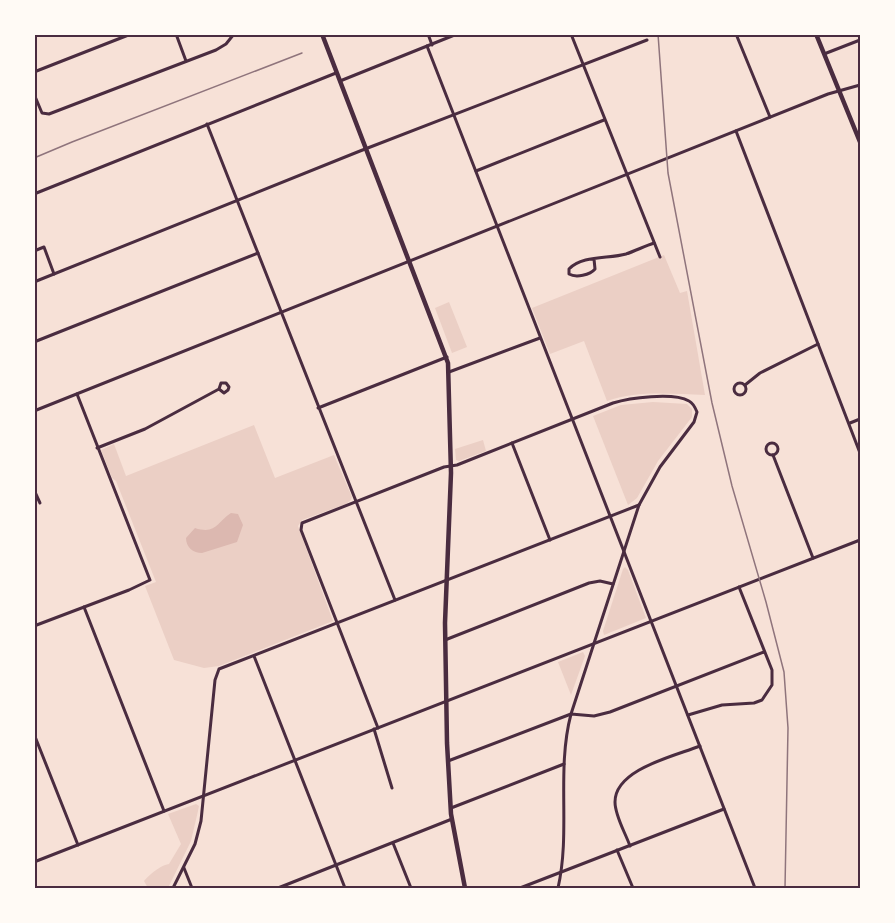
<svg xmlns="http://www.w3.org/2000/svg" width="895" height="923" viewBox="0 0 895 923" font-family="'PT Sans Narrow',sans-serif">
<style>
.green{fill:#ebcfc5}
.water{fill:#dcb8b0}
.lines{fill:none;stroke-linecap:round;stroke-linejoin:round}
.minor{stroke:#4a2c40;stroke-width:3}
.primary{stroke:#4a2c40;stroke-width:4.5}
.rail{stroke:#8f747c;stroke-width:1.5}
.neatline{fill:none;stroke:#4a2c40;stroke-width:2}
</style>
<rect width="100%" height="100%" fill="#f7e1d7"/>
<g class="green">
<path d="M664 255 680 293 687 291 705 395C673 394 638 390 607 401L584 341 550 354 532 308Z"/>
<path d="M449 302 467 347 452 353 435 308Z"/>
<path d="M653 402 687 404 692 409V417L658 461 637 498 628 505 593 416 621 405Z"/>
<path d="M254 425 275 478 334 455 352 497 351 500 346 504 302 520 298 526 333 621 219 666 204 668 174 660 145 586 156 582 116 481 112 478 101 450 114 444 126 476Z"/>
<path d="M483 440 486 451 459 461 456 460 455 449Z"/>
<path d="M625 567 628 570 646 618 604 635 603 631 623 569Z"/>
<path d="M583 652 585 656 571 695 558 662Z"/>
<path d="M196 804 199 806 198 811 191 841 168 888H148L144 881C150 874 161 865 169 864L181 844 168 814Z"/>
</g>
<path class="water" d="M231 513 238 514 243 525 237 542 202 553C193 553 186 547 186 538L195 528C216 535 217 522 231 513Z"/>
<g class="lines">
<g class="minor">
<path d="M176 34 186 61"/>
<path d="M428 34 432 45"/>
<path d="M571 34 660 257"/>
<path d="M736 34 770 117"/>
<path d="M427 46 755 888"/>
<path d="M824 54 860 40"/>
<path d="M34 72 131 34"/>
<path d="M340 81 457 34"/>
<path d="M34 94 42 113 49 114 216 50 226 44 234 34"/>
<path d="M207 124 395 600"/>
<path d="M736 131 860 453"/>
<path d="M476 171 604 120"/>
<path d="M34 194 336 73"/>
<path d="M34 251 44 247 54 274"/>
<path d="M594 259 595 269C590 275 576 278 569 274V269C582 255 609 259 626 254 635 251 645 246 654 243"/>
<path d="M34 282 360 151 647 40"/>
<path d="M34 342 258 253"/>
<path d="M449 372 540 338"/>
<circle cx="740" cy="389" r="6"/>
<path d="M745 385 760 373 818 344"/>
<path d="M318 408 447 357"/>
<path d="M34 411 828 94 860 85"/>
<path d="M850 423 860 419"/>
<circle cx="772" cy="449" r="6"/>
<path d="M512 443 550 540"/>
<path d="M97 448 145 429 219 389 221 383H226L229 387 228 390 224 393 219 389"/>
<path d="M773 455 813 558"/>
<path d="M34 490 40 503"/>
<path d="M84 607 164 811"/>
<path d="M34 626 129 590 150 580 77 394"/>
<path d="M445 640 589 583 600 581 613 584"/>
<path d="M254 656 345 888"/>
<path d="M688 715 722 705 754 703 762 700 772 685V670L739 587"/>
<path d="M378 728 301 530 302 523 444 467 457 465 613 403C629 398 673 392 689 401 693 403 695 407 697 412L694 422 660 467 639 505 571 714C556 771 571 831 558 888"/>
<path d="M374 729 392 788"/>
<path d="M34 734 78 845"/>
<path d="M448 761 571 714 594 716 610 712 764 652"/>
<path d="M451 808 564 764"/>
<path d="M393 843 411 888"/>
<path d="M630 846C625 832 615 816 615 802 615 769 675 756 700 746"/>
<path d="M617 850 633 888"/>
<path d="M34 862 860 540"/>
<path d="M184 868 192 888"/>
<path d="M173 888 195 844 201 821 215 680 219 669 639 505"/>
<path d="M278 888 452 819"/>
<path d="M520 888 724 809"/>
</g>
<g class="primary">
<path d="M322 34 448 363 451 473 445 623 447 743 451 814 465 888"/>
<path d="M816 34 860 142"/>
</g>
<g class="rail">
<path d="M658 34 668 173 712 403 732 486 766 602 784 672 788 728 785 888"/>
<path d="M34 158 72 142 302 53"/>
</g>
</g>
<rect width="895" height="923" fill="none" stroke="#fffaf5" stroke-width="72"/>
<rect x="36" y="36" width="823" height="851" class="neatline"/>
</svg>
